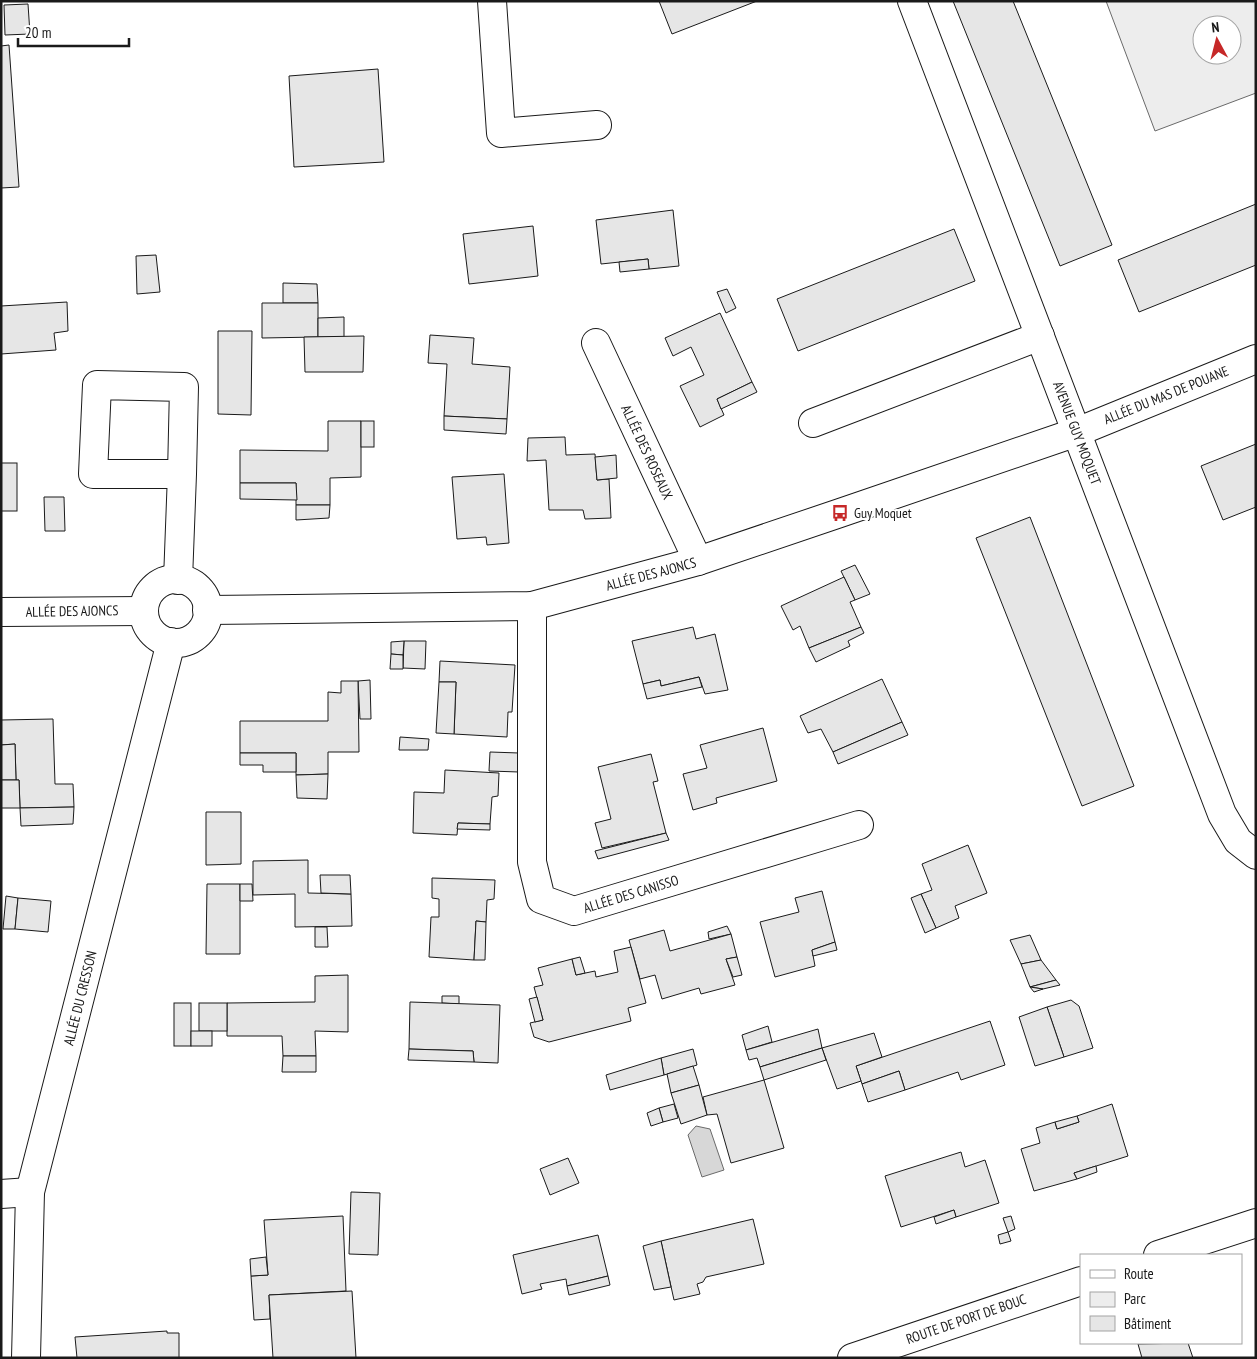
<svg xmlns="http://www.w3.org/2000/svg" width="1257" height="1359" viewBox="0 0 1257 1359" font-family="'PT Sans Narrow',sans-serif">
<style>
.green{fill:#ededed;stroke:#6a6a6a;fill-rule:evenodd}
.water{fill:#d7d7d7;stroke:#6a6a6a}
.building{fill:#e6e6e6;stroke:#1a1a1a}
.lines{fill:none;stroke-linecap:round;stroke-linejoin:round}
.minor-casing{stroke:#1a1a1a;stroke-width:30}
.major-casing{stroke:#1a1a1a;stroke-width:30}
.minor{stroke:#fff;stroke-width:28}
.major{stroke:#fff;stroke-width:28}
.labels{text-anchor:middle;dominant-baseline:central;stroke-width:4;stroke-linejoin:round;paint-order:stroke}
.street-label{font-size:14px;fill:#1a1a1a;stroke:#fff}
.poi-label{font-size:14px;fill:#1a1a1a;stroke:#fff;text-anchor:start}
</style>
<rect width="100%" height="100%" fill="#fff"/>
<path class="green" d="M1106 1H1256V93L1155 131ZM1202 25H1232V55H1202Z"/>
<path class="water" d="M696 1126 710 1129 724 1170 702 1177 688 1135Z"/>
<g class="building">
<path d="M659 1H757L672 34Z"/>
<path d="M953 1H1013L1112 245 1060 266Z"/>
<path d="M28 4 30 34 5 35 4 5Z"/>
<path d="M9 45 19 187 1 188V46Z"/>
<path d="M378 69 384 162 294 167 289 76Z"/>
<path d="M1256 204V265L1139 312 1118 260Z"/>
<path d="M673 210 679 266 649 269 648 259 601 264 596 220Z"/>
<path d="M533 226 538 276 469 284 463 234Z"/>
<path d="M954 229 975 281 798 351 777 299Z"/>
<path d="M156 255 160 292 137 294 136 256Z"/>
<path d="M648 259 649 269 620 272 619 262Z"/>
<path d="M283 283 317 284 318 303H283Z"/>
<path d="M727 289 736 308 726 313 717 292Z"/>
<path d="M67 302 68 331 54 333 56 350 1 354V306Z"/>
<path d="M262 303H318V337L262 338Z"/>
<path d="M720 313 752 382 717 399 724 415 700 427 680 386 704 375 691 347 673 356 665 338Z"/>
<path d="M344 317V337H318V318Z"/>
<path d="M218 331H252L251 415 218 414Z"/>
<path d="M430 335 474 338 472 364 510 367 507 419 444 416 447 364 428 363Z"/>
<path d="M364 336 363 372H305L304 337Z"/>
<path d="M752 382 757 392 721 409 717 399Z"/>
<path d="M444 416 507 419 506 434 444 430Z"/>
<path d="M328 421H361V477L330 478V505H296V483H240V450L328 451Z"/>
<rect x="361" y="421" width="13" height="26"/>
<path d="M565 437 566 455 595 454 597 480 609 479 611 518 585 519 583 510H549L546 460 527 461 528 438Z"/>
<path d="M1256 444V507L1223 520 1201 466Z"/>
<path d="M616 455 617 478 597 480 595 457Z"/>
<rect x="1" y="463" width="16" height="48"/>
<path d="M504 474 509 543 487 545 486 537 457 539 452 477Z"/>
<path d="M240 483H296L297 500 240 499Z"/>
<path d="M44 497H64L65 531H45Z"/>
<path d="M296 505H330L329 518 296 520Z"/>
<path d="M1030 517 1134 786 1082 806 976 538Z"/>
<path d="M855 565 870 594 855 600 841 571Z"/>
<path d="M844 577 855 600 850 602 861 627 809 648 800 626 793 630 781 606Z"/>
<path d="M693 627 696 639 715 634 728 690 705 694 699 677 661 686 660 680 643 684 632 641Z"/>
<path d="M861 627 864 633 848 641 850 646 816 662 809 648Z"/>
<path d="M404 641H426L425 669 403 668Z"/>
<path d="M404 641 403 655 391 654V642Z"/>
<path d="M391 654 403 655V669H390Z"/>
<path d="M440 661 515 665 512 712H508L507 737 454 734 456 682H439Z"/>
<path d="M699 677 702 687 647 699 643 684 660 680 661 686Z"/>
<path d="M882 679 902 722 833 752 821 729 808 733 800 716Z"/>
<path d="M370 680 371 719H360L358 681Z"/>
<path d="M341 681H358L359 752H328V774L296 775V753H240V721H328V692L341 693Z"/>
<path d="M439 682H456L454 734 436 733Z"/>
<path d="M53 719 55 784H73L74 807 20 808 19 780H16L15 744 1 745V720Z"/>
<path d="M902 722 908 735 838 764 833 752Z"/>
<path d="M763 728 777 781 716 798 717 803 693 810 683 774 707 768 700 745Z"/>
<path d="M400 737 429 739 428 750H399Z"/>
<path d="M15 744 16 780H1V745Z"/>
<path d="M490 752 519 753V772L489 771Z"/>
<path d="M240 753H296V772H263V765H240Z"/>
<path d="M651 754 658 781 653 782 666 833 602 848 595 823 611 819 598 767Z"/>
<path d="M445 770 499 773 498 796 492 797 490 824 458 823 457 835 413 833 414 792 444 793Z"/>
<path d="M328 774 327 799 297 798 296 775Z"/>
<path d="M1 780H19L20 808H1Z"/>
<path d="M74 807 73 824 21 826 20 808Z"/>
<path d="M206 812H241V864L206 865Z"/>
<path d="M458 823 490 824V830L457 829Z"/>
<path d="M666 833 669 840 598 859 595 851Z"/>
<path d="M968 845 987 893 955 906 959 918 936 928 921 894 932 890 922 864Z"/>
<path d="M308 860V893L351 894 352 926 295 927V894L253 895V861Z"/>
<path d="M320 875H350L351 894 321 893Z"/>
<path d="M432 878 495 880 494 899 487 900 486 922 476 921 474 960 429 957 431 917H439V899L432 898Z"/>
<path d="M207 884H240V954H206Z"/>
<path d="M240 884H252L253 901H240Z"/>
<path d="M822 891 835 942 812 950 815 966 775 977 760 922 799 912 795 898Z"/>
<path d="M921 894 936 928 925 933 911 898Z"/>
<path d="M6 896 18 898 15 929H3Z"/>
<path d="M18 898 51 901 48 932 15 929Z"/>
<path d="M476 921 486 922 485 960H474Z"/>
<path d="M727 926 731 934 709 939 708 932Z"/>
<path d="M315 927H327L328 947H315Z"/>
<path d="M664 930 670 951 731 934 737 957 726 959 735 985 701 994 699 988 662 999 655 975 640 979 629 940Z"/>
<path d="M1030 935 1041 960 1021 964 1010 940Z"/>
<path d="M835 942 837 950 813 956 812 950Z"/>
<path d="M631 947 646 1003 628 1008 631 1021 549 1042 534 1037 530 1023 543 1020 534 987 543 985 538 968 572 959 576 975 595 971 596 977 618 972 614 951Z"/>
<path d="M580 957 585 973 576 975 572 959Z"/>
<path d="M737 957 742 975 733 977 726 959Z"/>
<path d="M1041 960 1056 980 1030 987 1021 964Z"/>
<path d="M348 975V1032L315 1031 316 1056H283L282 1036H227V1003L315 1002V976Z"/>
<path d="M1056 980 1060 985 1043 989 1030 987Z"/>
<path d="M1030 987 1043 989 1034 992Z"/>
<path d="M442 996H459V1004L442 1003Z"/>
<path d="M537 997 543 1020 535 1022 529 999Z"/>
<path d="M1071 1000 1079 1006 1093 1048 1064 1057 1047 1007Z"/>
<path d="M410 1002 500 1005 498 1063 474 1062 473 1051 409 1049Z"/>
<rect x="174" y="1003" width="17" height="43"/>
<rect x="199" y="1003" width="28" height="28"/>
<path d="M1047 1007 1064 1057 1035 1066 1019 1017Z"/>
<path d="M990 1021 1005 1065 961 1080 958 1072 905 1090 899 1071 862 1084 856 1066Z"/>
<path d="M768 1026 772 1042 746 1050 742 1035Z"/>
<path d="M818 1029 822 1048 760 1067 757 1058 749 1060 746 1050Z"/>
<rect x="191" y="1031" width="21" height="15"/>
<path d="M874 1033 882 1057 856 1066 861 1081 837 1089 822 1048Z"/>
<path d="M822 1048 826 1060 764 1080 760 1067Z"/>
<path d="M409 1049 473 1051 474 1062 408 1060Z"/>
<path d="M693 1049 697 1065 664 1075 661 1058Z"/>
<path d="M283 1056H316V1072H282Z"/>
<path d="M661 1058 664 1075 610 1090 606 1075Z"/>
<path d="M693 1066 699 1085 671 1093 667 1074Z"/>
<path d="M899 1071 905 1090 868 1102 862 1084Z"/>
<path d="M764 1080 784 1148 731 1163 717 1114 707 1115 703 1097Z"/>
<path d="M699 1085 707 1115 681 1124 671 1093Z"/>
<path d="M674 1104 678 1118 663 1122 659 1108Z"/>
<path d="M1112 1104 1128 1156 1074 1173 1077 1179 1034 1191 1021 1149 1040 1143 1036 1128 1055 1122 1057 1129 1079 1122 1077 1116Z"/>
<path d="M659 1108 663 1122 651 1126 647 1113Z"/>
<path d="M1077 1116 1079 1122 1057 1129 1055 1122Z"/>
<path d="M961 1152 965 1167 985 1160 999 1203 956 1217 954 1210 901 1227 885 1176Z"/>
<path d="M568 1158 579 1183 550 1195 540 1169Z"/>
<path d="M1096 1166 1097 1172 1077 1179 1074 1173Z"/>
<path d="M351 1192 380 1193 378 1255 349 1254Z"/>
<path d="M954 1210 956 1217 936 1224 934 1217Z"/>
<path d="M343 1216 346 1291 269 1295 270 1319 254 1320 251 1276 268 1275 264 1220Z"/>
<path d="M1011 1216 1015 1229 1008 1232 1003 1218Z"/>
<path d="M753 1219 764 1264 706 1277 703 1282 697 1284 700 1294 674 1300 661 1241Z"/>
<path d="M1008 1232 1011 1241 1000 1244 998 1235Z"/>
<path d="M598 1235 608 1276 567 1286 566 1279 540 1284 542 1289 522 1294 513 1255Z"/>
<path d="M661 1241 671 1287 654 1290 643 1246Z"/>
<path d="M266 1257 268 1275 251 1276 250 1259Z"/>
<path d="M608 1276 610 1285 569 1295 567 1286Z"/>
<path d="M352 1291 356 1358H273L269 1295Z"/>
<path d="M167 1331V1333H179V1358H77L75 1337Z"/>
<path d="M1188 1343 1193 1358H1142L1138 1344Z"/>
</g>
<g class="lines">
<g class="minor-casing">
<g id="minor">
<path d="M492 1 501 133 597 125"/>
<path d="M912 1 1222 814 1238 841 1256 855"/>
<path d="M596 343 698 561"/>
<path d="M813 423 1040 336"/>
<circle cx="176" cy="611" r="32"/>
<path d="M178 580 182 474H93L97 385 184 387 182 474"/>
<path d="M532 606V862L541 899 574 911 859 825"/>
<path d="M207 610 532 606 698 561 840 513 1077 432 1256 359"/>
<path d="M1 612 144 611"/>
<path d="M1 1194 30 1192"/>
<path d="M26 1358 30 1192 171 642"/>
</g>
</g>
<g class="major-casing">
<g id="major">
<path d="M1158 1255 1256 1223"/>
<path d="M852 1358 1081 1281"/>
</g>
</g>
<use href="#minor" class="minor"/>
<use href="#major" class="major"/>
</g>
<defs>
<g id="bus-bare" transform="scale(1.35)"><path d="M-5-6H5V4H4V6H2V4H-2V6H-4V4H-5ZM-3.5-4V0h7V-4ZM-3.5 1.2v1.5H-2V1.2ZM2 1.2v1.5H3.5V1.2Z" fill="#c62828" stroke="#fff" stroke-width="2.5" paint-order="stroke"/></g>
</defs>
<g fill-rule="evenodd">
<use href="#bus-bare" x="840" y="513"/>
</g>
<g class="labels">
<g class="street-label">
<text transform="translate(1166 395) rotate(-22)">ALLÉE DU MAS DE POUANE</text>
<text transform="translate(1077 433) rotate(69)">AVENUE GUY MOQUET</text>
<text transform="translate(647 452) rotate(65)">ALLÉE DES ROSEAUX</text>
<text transform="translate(651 574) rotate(-15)">ALLÉE DES AJONCS</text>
<text transform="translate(72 611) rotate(-1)">ALLÉE DES AJONCS</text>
<text transform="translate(631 894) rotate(-17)">ALLÉE DES CANISSO</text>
<text transform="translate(80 998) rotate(-76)">ALLÉE DU CRESSON</text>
<text transform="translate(966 1319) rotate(-19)">ROUTE DE PORT DE BOUC</text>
</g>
<g class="poi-label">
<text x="854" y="513">Guy Moquet</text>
</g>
</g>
<rect width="1257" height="1359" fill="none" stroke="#1a1a1a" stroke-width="5"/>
<rect x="1080" y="1254" width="162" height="90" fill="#ffffff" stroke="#a3a3a3"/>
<rect x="1090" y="1270" width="25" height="8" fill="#ffffff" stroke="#a3a3a3"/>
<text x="1124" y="1279" font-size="15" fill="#1a1a1a">Route</text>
<rect x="1090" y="1292" width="25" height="15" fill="#ededed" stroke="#a3a3a3"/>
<text x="1124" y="1304" font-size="15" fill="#1a1a1a">Parc</text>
<rect x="1090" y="1316" width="25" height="15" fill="#e6e6e6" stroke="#a3a3a3"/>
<text x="1124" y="1329" font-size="15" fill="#1a1a1a">Bâtiment</text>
<g transform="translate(1217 40) rotate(353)"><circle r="24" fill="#ffffff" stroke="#a3a3a3"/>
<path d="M0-4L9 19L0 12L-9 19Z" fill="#c62828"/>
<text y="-8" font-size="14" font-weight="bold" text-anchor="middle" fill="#1a1a1a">N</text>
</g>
<path d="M18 38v8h111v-8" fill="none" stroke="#1a1a1a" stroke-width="2.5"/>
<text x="25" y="38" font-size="15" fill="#1a1a1a" stroke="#ffffff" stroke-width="4" paint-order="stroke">20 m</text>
</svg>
